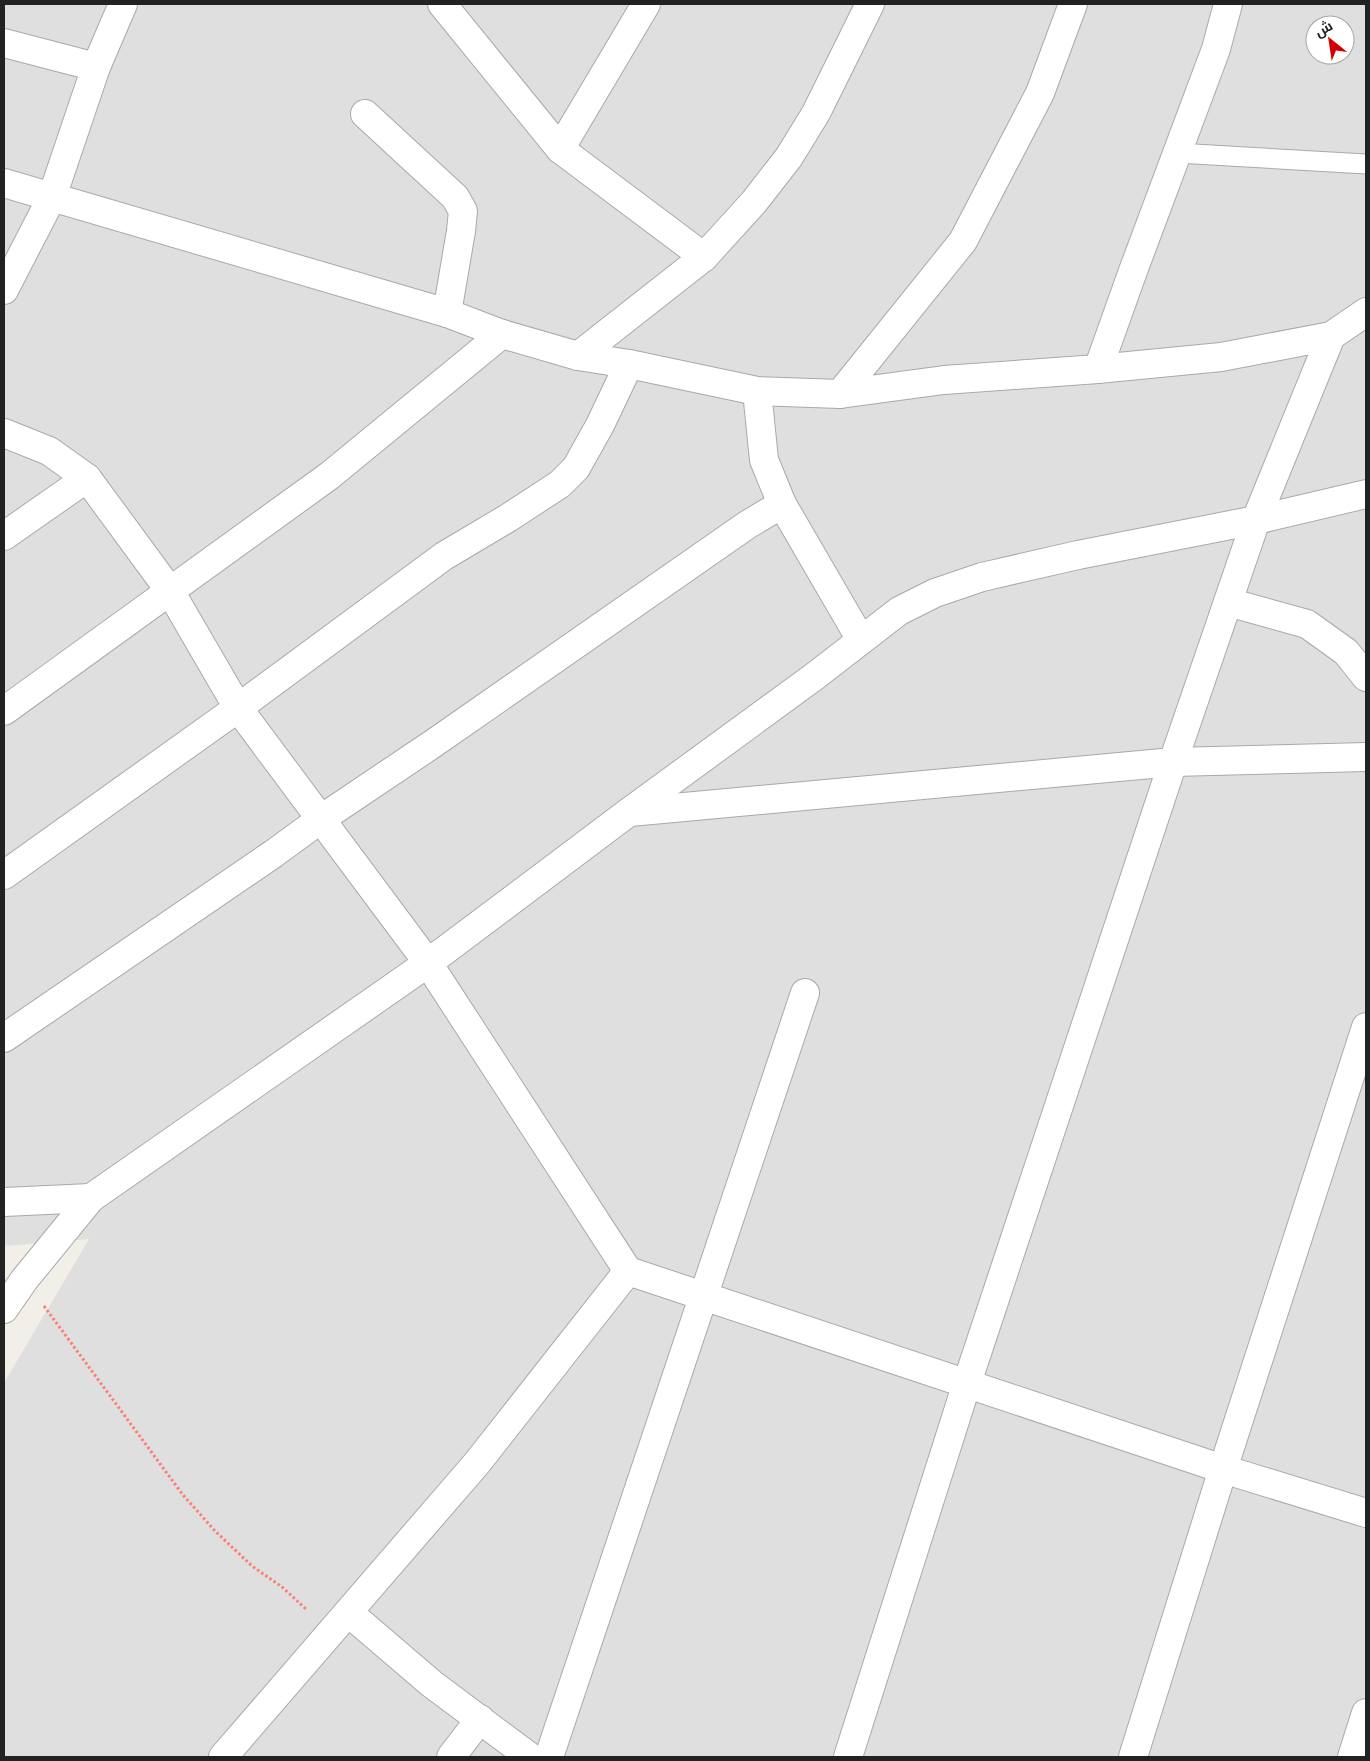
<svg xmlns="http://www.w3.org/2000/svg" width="1370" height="1761" viewBox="0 0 1370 1761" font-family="'Work Sans',Cairo,sans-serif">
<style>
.residential{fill:#e0dfdf;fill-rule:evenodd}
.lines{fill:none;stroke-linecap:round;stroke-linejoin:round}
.lane-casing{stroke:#a9a9a9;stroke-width:21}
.street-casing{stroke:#a9a9a9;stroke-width:30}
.path{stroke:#fa8072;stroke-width:3;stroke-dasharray:2.5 2.5;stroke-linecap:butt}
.lane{stroke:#fff;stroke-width:19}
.street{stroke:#fff;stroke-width:28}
</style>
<rect width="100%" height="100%" fill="#f2efe9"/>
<path class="residential" d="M4 4H1366V1757H4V1383L89 1239 4 1246ZM1315 25H1345V55H1315Z"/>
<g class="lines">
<g class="lane-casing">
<path id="lane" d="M1177 153 1366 164"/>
</g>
<g class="street-casing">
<g id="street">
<path d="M442 4 560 149 704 257"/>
<path d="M4 43 96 67"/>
<path d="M365 114 455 197 463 211 461 231 447 313"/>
<path d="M560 149 646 4"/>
<path d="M4 183 447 313 502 334 578 356 629 364 757 391 840 394 944 380 1098 369 1221 357 1331 336 1366 312"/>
<path d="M4 290 52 197 96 67 123 4"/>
<path d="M578 356 704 257 754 202 789 157 816 113 870 4"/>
<path d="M1098 369 1133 271 1216 49 1228 4"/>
<path d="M840 394 963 241 1040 93 1073 4"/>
<path d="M4 433 49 451 87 478 170 591 238 708 428 963 628 1271 1223 1469 1366 1513"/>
<path d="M782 504 861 640"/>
<path d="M4 536 87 478"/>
<path d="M1228 602 1307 624 1346 652 1366 677"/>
<path d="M4 711 329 476 502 334"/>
<path d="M630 812 1173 762 1366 757"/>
<path d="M4 875 238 708 444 556 508 518 560 484 576 468 600 425 629 364"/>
<path d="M4 1038 273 854 321 819 434 743 747 525 782 504 764 460 757 391"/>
<path d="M4 1202 91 1198"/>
<path d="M4 1309 24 1280 91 1198 428 963 629 812 815 676 899 611 935 593 982 577 1078 555 1256 520 1366 494"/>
<path d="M349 1613 432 1684 530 1757"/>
<path d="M223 1757 477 1463 628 1271"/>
<path d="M451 1757 480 1719"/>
<path d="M549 1757 805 993"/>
<path d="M848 1757 967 1383 1173 762 1256 520 1331 336"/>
<path d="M1133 1757 1223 1469 1366 1027"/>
<path d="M1352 1757 1366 1713"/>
</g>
</g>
<path class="path" d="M44 1306 183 1495 215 1531 252 1566 282 1587 307 1610"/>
<use href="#lane" class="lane"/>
<use href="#street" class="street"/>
</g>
<rect width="1370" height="1761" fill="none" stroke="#222222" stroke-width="10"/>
<g transform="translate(1330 40) rotate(330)"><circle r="24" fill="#ffffff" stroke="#a7a7a7"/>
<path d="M0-4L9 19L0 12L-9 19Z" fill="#d40000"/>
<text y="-8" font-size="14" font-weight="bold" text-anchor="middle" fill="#222222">ش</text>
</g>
</svg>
